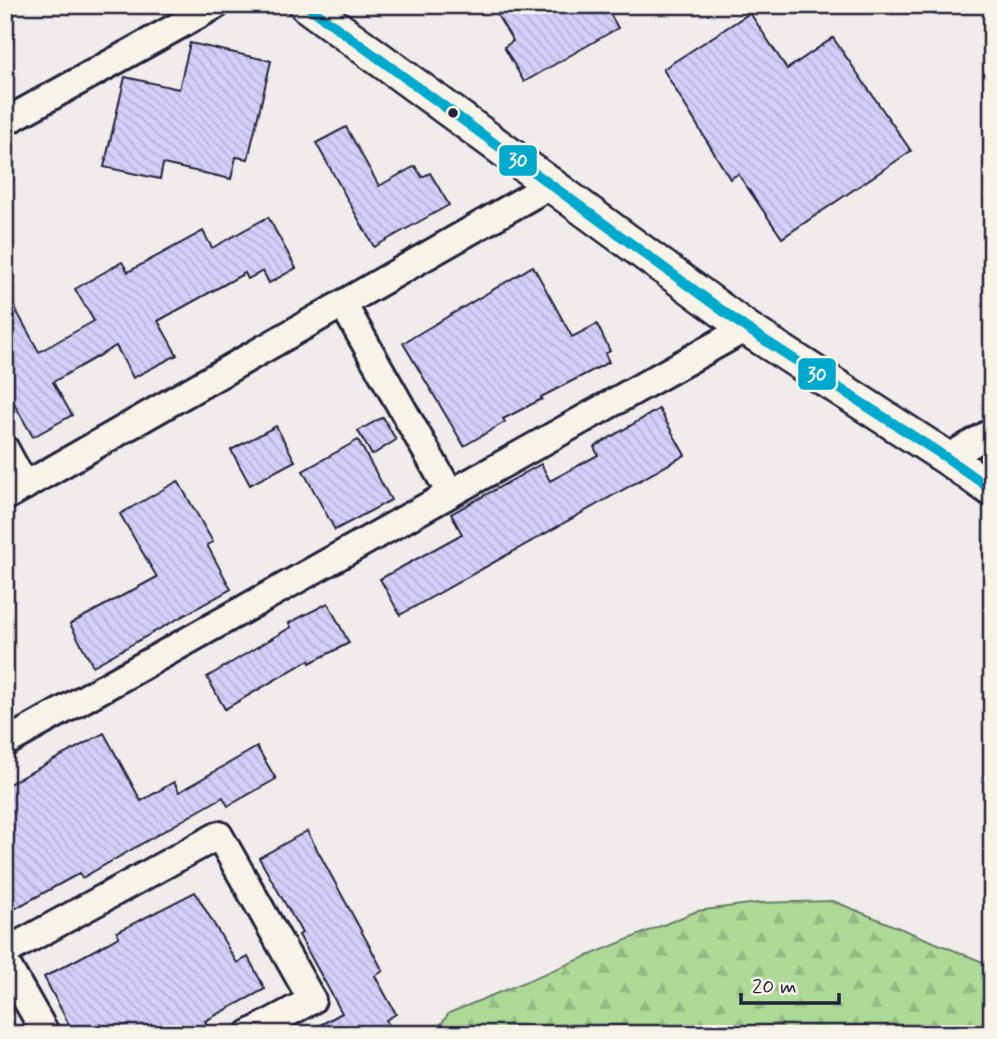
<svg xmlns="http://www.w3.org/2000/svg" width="997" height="1039" viewBox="0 0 997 1039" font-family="Mynerve,sans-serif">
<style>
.forest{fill:url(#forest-firs);stroke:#687e69;stroke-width:2}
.building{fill:url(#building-back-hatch);stroke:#22223b;stroke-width:2}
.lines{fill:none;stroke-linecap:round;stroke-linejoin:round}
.minor-casing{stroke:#22223b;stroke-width:32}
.tertiary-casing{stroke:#22223b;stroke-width:38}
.minor{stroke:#f7f3e8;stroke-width:26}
.tertiary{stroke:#f7f3e8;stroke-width:33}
.bus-1-casing{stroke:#f7f3e8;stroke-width:16}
.bus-1{stroke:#00a9ce;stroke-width:10}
.bus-dot{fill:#22223b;stroke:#f7f3e8;stroke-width:2.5}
.line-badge{stroke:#f7f3e8;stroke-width:2.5}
.badge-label{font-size:19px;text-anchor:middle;font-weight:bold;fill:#fff}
</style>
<defs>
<pattern id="forest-firs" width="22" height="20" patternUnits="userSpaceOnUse" patternTransform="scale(1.75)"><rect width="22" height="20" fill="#afd997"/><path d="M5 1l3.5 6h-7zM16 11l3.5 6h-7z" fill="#96ba83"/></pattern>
<pattern id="building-back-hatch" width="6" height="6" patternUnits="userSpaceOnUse" patternTransform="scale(1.75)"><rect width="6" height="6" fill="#d3cff8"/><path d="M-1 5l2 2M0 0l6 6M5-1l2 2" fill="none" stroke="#b5b1d6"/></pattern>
</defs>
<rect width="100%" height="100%" fill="#f0eceb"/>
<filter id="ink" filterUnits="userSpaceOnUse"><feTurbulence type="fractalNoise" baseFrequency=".0143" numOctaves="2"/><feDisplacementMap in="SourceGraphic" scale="14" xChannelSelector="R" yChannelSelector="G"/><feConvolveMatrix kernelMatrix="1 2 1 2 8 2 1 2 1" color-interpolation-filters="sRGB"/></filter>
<g filter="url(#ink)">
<path class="forest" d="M833 901 985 963 992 960V1034H434L449 1013 697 911 757 903Z"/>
<g class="building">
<path d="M491 5H605L618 28 524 82 504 47 513 41Z"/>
<path d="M750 13 787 69 833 38 911 151 782 238 738 174 730 179 663 69Z"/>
<path d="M190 43 271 61 248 159 236 157 231 179 163 164 160 179 104 167 125 77 179 89Z"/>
<path d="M346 127 379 186 415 166 422 177 430 173 449 205 374 247 316 143Z"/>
<path d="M268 217 296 268 269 283 263 271 248 279 245 273 158 321 177 355 133 378 116 346 53 382 72 415 33 437 5 388V290L39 352 94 321 75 289 122 262 128 272 203 231 212 248Z"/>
<path d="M533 266 572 337 597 324 610 351 605 354 609 362 541 397 542 399 503 419 505 422 464 446 403 343Z"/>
<path d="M659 409 685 455 400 615 380 579 462 534 451 514 541 464 550 481 598 455 594 447Z"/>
<path d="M383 417 396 440 372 455 358 431Z"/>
<path d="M276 426 295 461 250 485 231 450Z"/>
<path d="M358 440 391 500 335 530 303 471Z"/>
<path d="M178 481 213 542 207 545 231 589 93 666 70 624 157 577 120 514Z"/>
<path d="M328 603 349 643 310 663 309 660 225 709 207 677 291 627 289 623Z"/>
<path d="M104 733 141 801 174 782 179 792 257 747 276 779 228 806 223 797 82 878 80 873 5 914V786Z"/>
<path d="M307 831 383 971 375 976 396 1014 386 1020 394 1034H304L342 1013 299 935 302 933 259 858Z"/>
<path d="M195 892 237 963 248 957 265 989 205 1021 208 1026 193 1034H74L44 977 119 937 117 932Z"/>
</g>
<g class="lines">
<g class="minor-casing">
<g id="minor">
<path d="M5 122 216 5"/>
<path d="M343 304 450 493"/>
<path d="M5 449 25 486"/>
<path d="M947 458 992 432"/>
<path d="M5 497 552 184"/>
<path d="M5 743 746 328"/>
<path d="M5 952 219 835 312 1000 249 1034"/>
<path d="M5 962 46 1034"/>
</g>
</g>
<g class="tertiary-casing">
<path id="tertiary" d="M306 5 746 328 947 458 992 490"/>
</g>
<use href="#minor" class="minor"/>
<use href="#tertiary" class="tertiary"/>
<g class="bus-1-casing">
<path id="bus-1" d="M306 5 746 328 947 458 992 490"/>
</g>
<use href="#bus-1" class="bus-1"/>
</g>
</g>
<circle class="bus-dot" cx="453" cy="113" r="6"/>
<g class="line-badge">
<rect x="498" y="144" width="40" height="33" rx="7" fill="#00a9ce"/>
<rect x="797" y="357" width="40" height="34" rx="7" fill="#00a9ce"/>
</g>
<g class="badge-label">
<text x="518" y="167">30</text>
<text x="817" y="381">30</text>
</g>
<rect width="997" height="1039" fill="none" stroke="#f7f3e8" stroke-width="28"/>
<rect x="14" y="14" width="969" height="1011" fill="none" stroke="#22223b" stroke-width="2.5" filter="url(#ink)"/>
<path d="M741 993v10h98v-10" fill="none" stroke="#22223b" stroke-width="3.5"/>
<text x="752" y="993" font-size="21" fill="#22223b" stroke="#f7f3e8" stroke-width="5" paint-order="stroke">20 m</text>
</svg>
